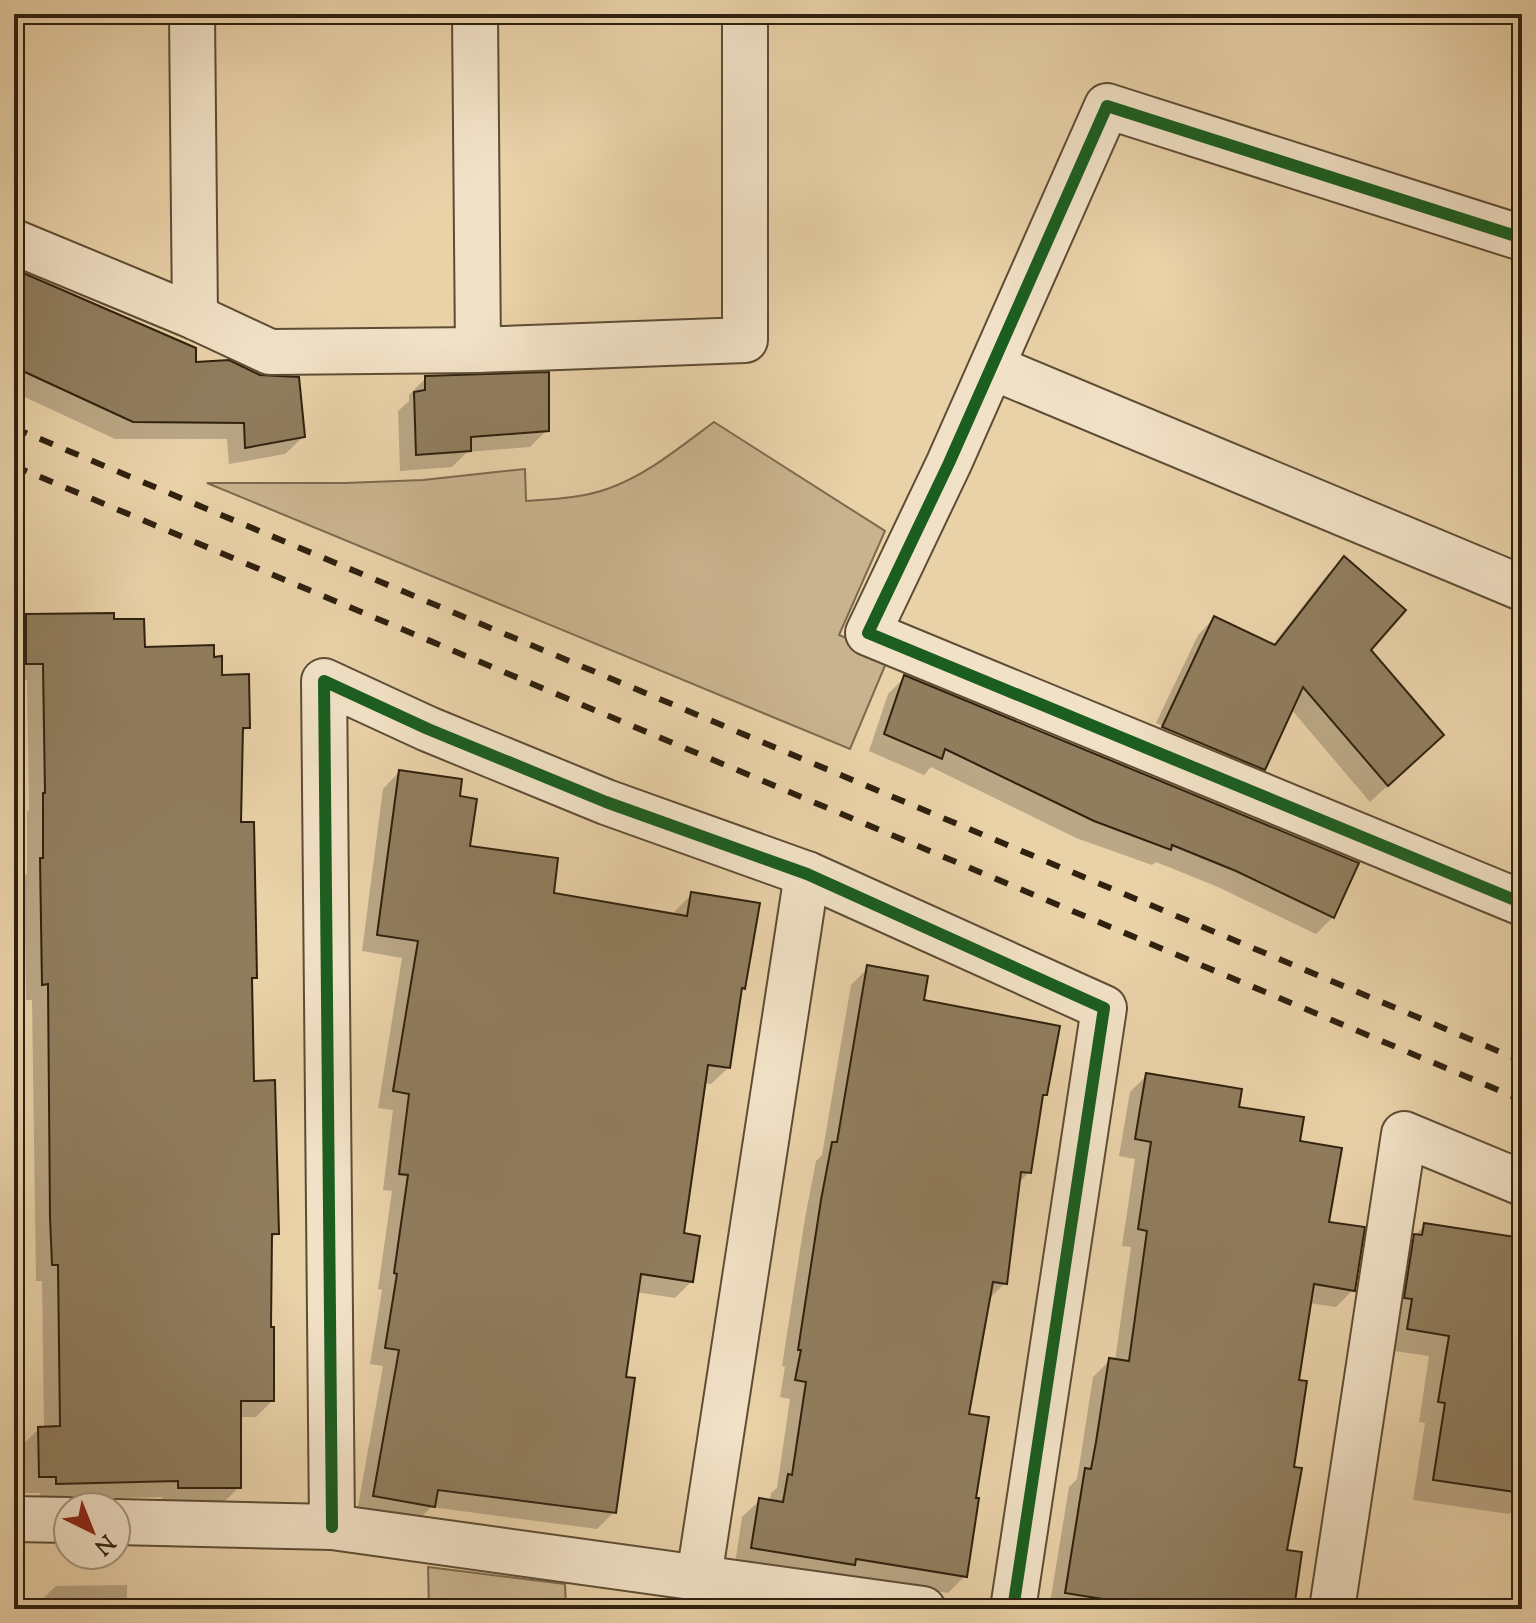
<svg xmlns="http://www.w3.org/2000/svg" width="1536" height="1623" viewBox="0 0 1536 1623" font-family="'Sorts Mill Goudy',serif">
<style>
.green{fill:#c9b38e;stroke:#7c6a4e;stroke-width:2}
.shadow{fill:#0003}
.building{fill:#907d5e;stroke:#2f210e;stroke-width:2}
.lines{fill:none;stroke-linecap:round;stroke-linejoin:round}
.minor-casing{stroke:#5e4d34;stroke-width:48}
.minor{stroke:#f1e1c6;stroke-width:44}
.rail{stroke:#2f210e;stroke-width:6;stroke-dasharray:14 14;stroke-linecap:butt}
.cycleway-casing{stroke:#f1e1c6;stroke-width:17}
.cycleway{stroke:#1b5e20;stroke-width:12}
</style>
<rect width="100%" height="100%" fill="#e9d1a8"/>
<filter id="stains"><feTurbulence type="fractalNoise" baseFrequency=".0025" numOctaves="4"/><feColorMatrix values="0 0 0 0 .2 0 0 0 0 .09 0 0 0 0 .02 0 0 0 .5 -.17"/></filter>
<radialGradient id="worn" r=".72"><stop offset=".6" stop-color="#630" stop-opacity="0"/><stop offset="1" stop-color="#630" stop-opacity=".3"/></radialGradient>
<g class="green">
<path d="M714 422 885 531 839 635 889 656 850 749 207 483H345L423 480 525 469 526 501C553 499 582 498 607 489 647 475 680 447 714 422Z"/>
<path d="M428 1567 565 1584 566 1609H429Z"/>
</g>
<g class="shadow">
<path d="M14 271 194 364 303 437 285 454 229 464 227 439H115L14 392Z"/>
<path d="M426 378 547 430 530 447 467 452 452 467 400 471 398 411 409 401V395Z"/>
<path d="M1344 558 1368 650 1424 752 1370 802 1291 709 1263 769 1246 786 1146 744 1155 726 1259 769V765L1156 723 1198 635 1214 618 1272 646 1327 575Z"/>
<path d="M27 616 112 621 143 649 213 659 248 727 241 734 239 824 255 977 250 982 253 1083 277 1233 270 1240 269 1329 272 1401 256 1417H239V1487L222 1504H162V1497L40 1500V1493H23L22 1445 39 1429 44 1428 42 1281H36L32 1000H26L24 876 27 874V812L29 809 27 680H14V629Z"/>
<path d="M905 677 1333 917 1316 934 1218 887 1156 862 1152 865 1076 838 931 767 924 775 869 751 888 694Z"/>
<path d="M399 772 458 798 468 847 551 895 674 916 675 911 692 894 743 988 739 992 728 1068 711 1084 704 1083 682 1235 692 1281 675 1298 636 1292 624 1378 614 1512 597 1529 431 1507 416 1522 357 1512 383 1366 370 1364 382 1290 378 1289 392 1191 383 1190 393 1110 378 1108 402 958 362 951 383 789Z"/>
<path d="M868 968 922 1001 1046 1094 1040 1099 1029 1172 1018 1184 1005 1283 988 1300 967 1416 965 1576 948 1593 840 1576 735 1564 742 1517 760 1500 770 1502 771 1493 777 1488 790 1399 780 1397 785 1367 782 1366 805 1218 816 1161 822 1155 851 985Z"/>
<path d="M1147 1075 1237 1108 1298 1142 1353 1290 1336 1307 1309 1303 1297 1382 1284 1552 1291 1609H1049L1069 1487 1077 1479 1080 1461 1093 1377 1110 1360 1115 1361 1131 1247 1122 1246 1135 1159 1119 1156 1130 1092Z"/>
<path d="M1425 1225 1522 1258V1501L1509 1514 1413 1500 1425 1423 1419 1422 1429 1356 1387 1350 1404 1246Z"/>
<path d="M127 1585V1609H38V1603L56 1586Z"/>
</g>
<g class="building">
<path d="M14 269 196 348V362L229 360 260 375 299 377 305 437 245 448 244 423 133 422 14 367Z"/>
<path d="M549 372V431L471 437V451L416 455 414 392 425 390V376Z"/>
<path d="M1344 556 1406 610 1371 650 1444 735 1388 786 1303 687 1265 770 1162 727 1214 616 1275 645Z"/>
<path d="M114 613V619H144L145 647 214 645V657L222 656V675L249 674 250 728H243L241 822H254L257 978H252L254 1081 275 1080 279 1234H272L271 1327H274V1401H241V1488H178V1481L56 1484V1477H39L38 1427 60 1426 58 1265H52L50 1217 48 984 42 985 40 858H43V793H45L43 664H26V614Z"/>
<path d="M904 675 1359 863 1334 918 1236 871 1172 845 1171 850 1094 821 945 749 942 759 884 734Z"/>
<path d="M399 770 462 779 460 796 477 799 470 846 558 858 554 893 687 916 691 892 760 903 745 989 742 988 730 1068 708 1065 684 1233 700 1236 693 1282 641 1274 626 1377 635 1378 616 1513 438 1490 435 1507 373 1496 399 1350 385 1348 397 1274 394 1273 408 1175 399 1174 409 1094 393 1091 418 941 377 935Z"/>
<path d="M867 965 928 976 924 1000 1060 1026 1047 1095H1043L1031 1173 1021 1172 1007 1284 993 1282 969 1414 989 1417 976 1498H979L967 1577 856 1559 855 1565 751 1548 759 1498 783 1502 788 1474 792 1475 806 1382 795 1380 801 1350H798L821 1200 832 1142H837Z"/>
<path d="M1146 1073 1242 1089 1239 1107 1304 1117 1300 1141 1342 1148 1329 1222 1365 1227 1355 1291 1314 1284 1299 1380 1307 1381 1294 1467 1302 1468 1287 1550 1302 1552 1294 1609H1165L1065 1593 1085 1468 1091 1469 1096 1442 1109 1358 1129 1361 1147 1231 1138 1229 1151 1142 1135 1139Z"/>
<path d="M1424 1223 1522 1238V1493L1433 1480 1445 1403 1438 1402 1449 1336 1407 1329 1412 1299 1404 1298 1414 1234 1422 1235Z"/>
</g>
<g class="lines">
<g class="minor-casing">
<g id="minor">
<path d="M192 14 195 317"/>
<path d="M475 14 478 350"/>
<path d="M1522 238 1107 106 949 463 868 633 1522 903"/>
<path d="M14 242 195 317 270 352 478 350 745 340V14"/>
<path d="M992 367 1522 588"/>
<path d="M14 1519 68 1520"/>
<path d="M116 1522 332 1527 923 1609"/>
<path d="M332 1527 324 681 428 729 606 802 807 874 1104 1008 1013 1609"/>
<path d="M699 1577 807 874"/>
<path d="M1332 1609 1404 1134 1522 1183"/>
</g>
</g>
<use href="#minor" class="minor"/>
<g class="rail">
<path d="M14 428 1522 1061"/>
<path d="M14 466 1522 1100"/>
</g>
<g class="cycleway-casing">
<g id="cycleway">
<path d="M1522 238 1107 106 949 463 868 633 1522 903"/>
<path d="M332 1527 324 681 428 729 606 802 807 874 1104 1008 1013 1609"/>
</g>
</g>
<use href="#cycleway" class="cycleway"/>
</g>
<rect width="1536" height="1623" fill="none" stroke="#e9d1a8" stroke-width="48"/>
<rect x="16" y="16" width="1504" height="1591" fill="none" stroke="#2f210e" stroke-width="4"/>
<rect x="24" y="24" width="1488" height="1575" fill="none" stroke="#2f210e" stroke-width="2"/>
<g transform="translate(92 1531) rotate(137)"><circle r="38" fill="#f1e1c6" stroke="#a3947c" stroke-width="2"/>
<path d="M0-6L14 30L0 20L-14 30Z" fill="#8f2418"/>
<text y="-12" font-size="22" font-weight="bold" text-anchor="middle" fill="#2f210e">N</text>
</g>
<rect width="100%" height="100%" filter="url(#stains)"/>
<rect width="100%" height="100%" fill="url(#worn)"/>
</svg>
